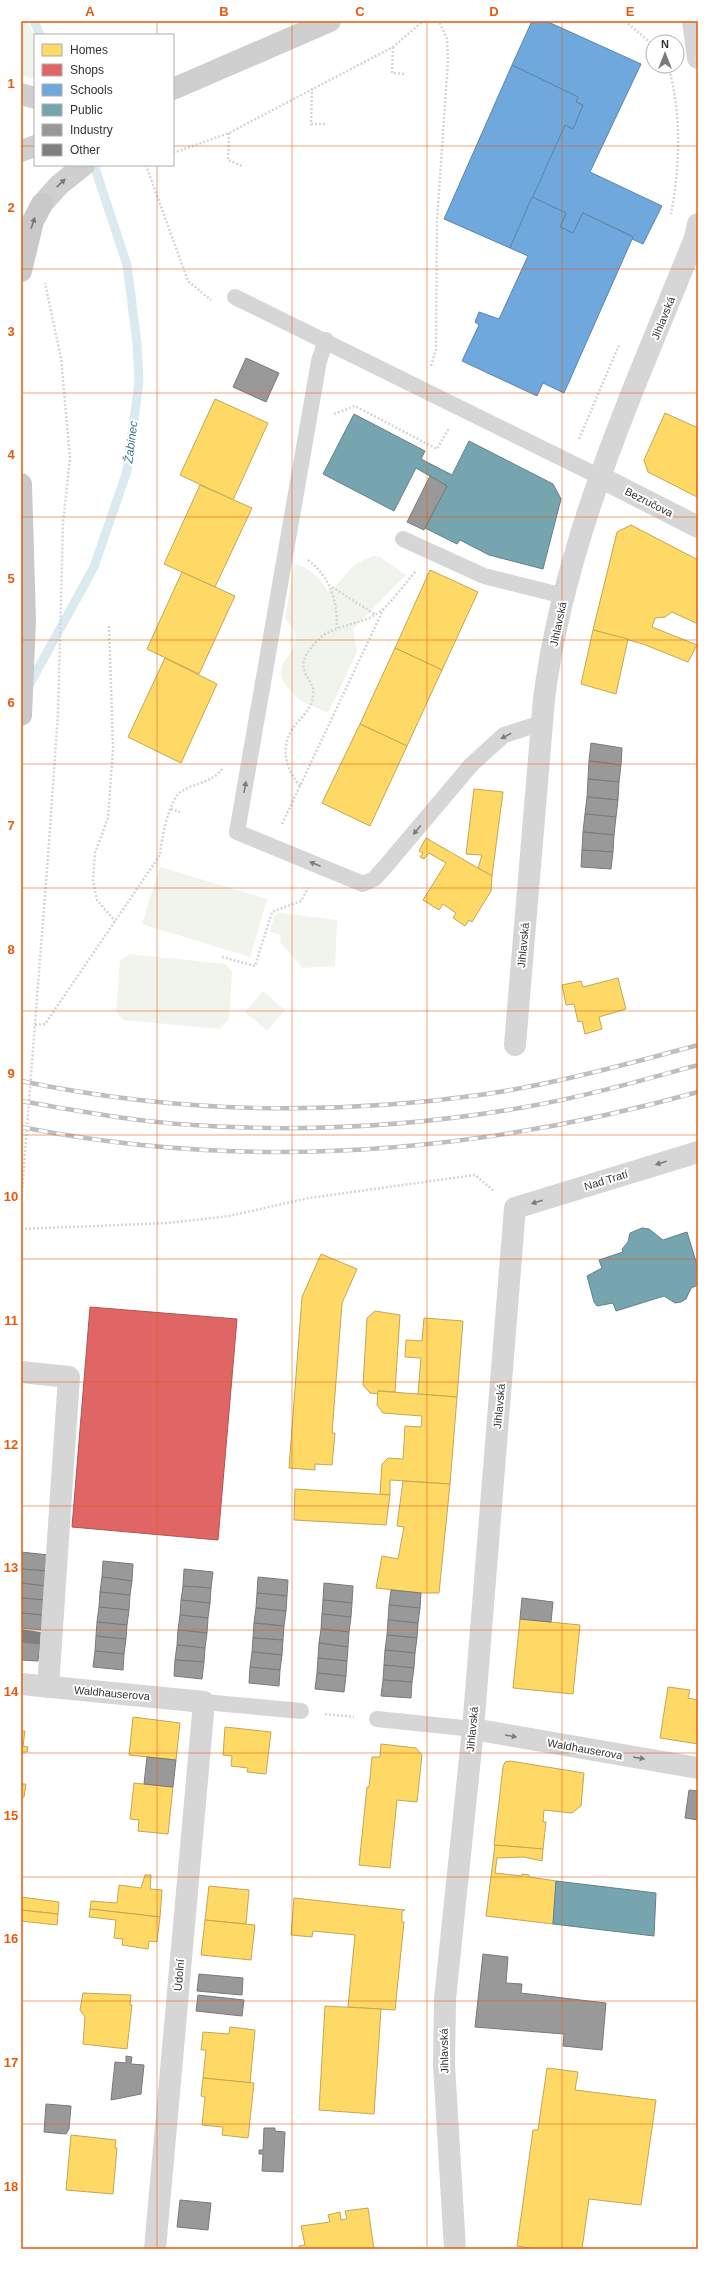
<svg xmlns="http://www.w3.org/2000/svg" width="719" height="2270" viewBox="0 0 719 2270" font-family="Helvetica,sans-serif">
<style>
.green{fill:#f1f4ec}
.homes{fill:#ffd966;stroke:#c2a756}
.shops{fill:#e06666;stroke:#ac5656}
.schools{fill:#6fa8dc;stroke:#5d85a9}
.public{fill:#76a5af;stroke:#62828a}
.industry{fill:#999;stroke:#7a7a7a}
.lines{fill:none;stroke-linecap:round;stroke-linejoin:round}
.stream{stroke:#dbeaf0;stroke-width:9}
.building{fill:#808080}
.path{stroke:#d5d5d5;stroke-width:2.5;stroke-dasharray:2 2;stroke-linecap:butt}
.lane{stroke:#d6d6d6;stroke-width:16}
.street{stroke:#d6d6d6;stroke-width:22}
.secondary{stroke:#cfcfcf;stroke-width:22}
.primary{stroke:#c9c9c9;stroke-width:22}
.rail-casing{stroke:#bebebe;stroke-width:4.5}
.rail{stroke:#fff;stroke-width:3;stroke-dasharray:9;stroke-linecap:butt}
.oneway{fill:#797979}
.oneway2{fill:#767676}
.oneway3{fill:#7c7c7c}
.grid{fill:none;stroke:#e8590c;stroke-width:1;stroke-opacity:0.55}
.labels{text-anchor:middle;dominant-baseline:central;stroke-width:4;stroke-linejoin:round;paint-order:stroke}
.street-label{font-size:11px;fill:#323232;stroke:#fff}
.water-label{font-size:12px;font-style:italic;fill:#407b93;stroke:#fff}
.neatline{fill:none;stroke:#e8590c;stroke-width:1.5}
.grid-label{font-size:13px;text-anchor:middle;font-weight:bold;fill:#e8590c}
</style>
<rect width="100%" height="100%" fill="#fff"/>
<g class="green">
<path d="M21 21H27L35 36V79L21 75Z"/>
<path d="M373 556 380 557 406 575 353 629 357 652 328 713C319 708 308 705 300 700 296 697 292 692 289 689 262 659 318 650 285 619L294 564C311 568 319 578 328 591 339 585 338 582 346 574 353 564 363 560 373 556Z"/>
<path d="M160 867 267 899 250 957 142 924Z"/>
<path d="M280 913 337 920 335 966 303 968 280 942 281 935 270 932 274 916Z"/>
<path d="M129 954 225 964 232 972 229 1019 220 1029 123 1020 116 1012 120 961Z"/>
<path d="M263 991 285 1010 267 1031 245 1012Z"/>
</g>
<g class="homes">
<path d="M215 399 268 423 233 500 180 475Z"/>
<path d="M665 413 698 428 697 497 648 472 644 460Z"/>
<path d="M200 485 252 508 215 587 164 564Z"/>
<path d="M631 525 698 560V624L672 612 665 617 655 618 652 627 697 645 688 662 643 644 593 630 617 532Z"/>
<path d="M430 570 478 592 442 670 395 648Z"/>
<path d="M182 572 235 596 199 674 147 649Z"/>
<path d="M593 630 628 639 616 694 581 684Z"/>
<path d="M395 648 442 670 407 746 360 724Z"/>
<path d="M165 658 217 684 181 763 128 737Z"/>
<path d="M360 724 407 746 370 826 322 803Z"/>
<path d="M474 789 503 792 492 876 478 868 482 855 466 854Z"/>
<path d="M426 838 492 876 491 891 472 922 469 920 465 926 453 918 456 913 443 904 439 910 423 900 446 863 429 853 424 859 420 857 423 853 419 851Z"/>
<path d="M618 978 626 1009 599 1017 602 1029 585 1034 582 1021 578 1022 574 1004 566 1005 562 985 581 981 583 987Z"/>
<path d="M321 1254 357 1269 342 1303 332 1433H335L332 1465 315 1464V1470L289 1468 302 1297Z"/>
<path d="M375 1311 400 1315 395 1392 378 1391V1394L370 1393 363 1385 367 1318Z"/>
<path d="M424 1318 463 1321 457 1397 418 1394 421 1358 405 1357 406 1340 422 1341Z"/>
<path d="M378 1391 457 1397 450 1484 390 1480V1495L380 1494 382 1464 388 1458 403 1459 405 1426 421 1427 422 1416 383 1413 377 1405Z"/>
<path d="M403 1481 450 1484 439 1593H421L376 1588 382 1556 398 1559 404 1527 397 1526Z"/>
<path d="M295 1489 390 1495 386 1525 294 1520Z"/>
<path d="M520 1619 580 1625 573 1694 513 1688Z"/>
<path d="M668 1687 690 1690 688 1698 698 1700V1744L660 1738Z"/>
<path d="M133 1717 180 1723 176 1760 129 1755Z"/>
<path d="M225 1727 271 1732 266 1774 247 1772 248 1768 231 1766 232 1756 223 1755Z"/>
<path d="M21 1731H25L23 1746 28 1747 27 1752H22L21 1763Z"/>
<path d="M381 1744 416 1748 422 1755 417 1802 397 1800 390 1868 359 1865 367 1787H369L372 1757H380Z"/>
<path d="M510 1761 584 1773 581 1806 572 1813 544 1810 543 1822H546L543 1849 494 1845 503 1767 505 1762Z"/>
<path d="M134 1783 173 1787 168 1834 138 1831 139 1820 130 1819Z"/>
<path d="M21 1784H26L24 1797H21Z"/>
<path d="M495 1845 543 1849 542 1861 524 1857 497 1858 495 1873 522 1876V1874L529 1875V1877L556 1881 553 1924 486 1916Z"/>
<path d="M145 1875H151L150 1889 162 1890 160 1917 90 1909 91 1901 117 1903 119 1885 141 1888Z"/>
<path d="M209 1886 249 1890 246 1924 205 1920Z"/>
<path d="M21 1897 59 1902 58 1914 21 1910Z"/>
<path d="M294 1898 405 1910 402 1911V1922H404L395 2010 348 2007 355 1935 313 1931 312 1937 291 1935Z"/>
<path d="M90 1909 160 1917 157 1942 149 1941 148 1949 122 1945 123 1939 114 1938 116 1920 89 1917Z"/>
<path d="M21 1910 58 1914 57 1925 21 1921Z"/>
<path d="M205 1920 255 1925 251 1960 201 1955Z"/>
<path d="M83 1993 131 1995 130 2005H132L127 2049 83 2044 85 2017 80 2010Z"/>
<path d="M325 2006 381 2009 374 2114 319 2110Z"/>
<path d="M230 2027 255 2030 250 2083 203 2078 206 2050H201L203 2032 229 2034Z"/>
<path d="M547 2068 578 2072 575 2090 656 2100 641 2205 589 2199 582 2249H536L517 2246 533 2130H538Z"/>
<path d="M203 2078 254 2083 248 2138 222 2135 223 2127 202 2125 205 2097 201 2096Z"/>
<path d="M71 2135 116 2140 115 2148H117L113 2194 66 2190Z"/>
<path d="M368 2208 374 2249H299V2246L305 2245 301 2226 330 2222 328 2215 340 2212 341 2220 347 2219 345 2211Z"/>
</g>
<path class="shops" d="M90 1307 237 1319 218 1540 72 1527Z"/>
<g class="schools">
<path d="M532 21H546L641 64 590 172 662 206 643 244 632 239V236L583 213 573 233 560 227 566 213 532 197 565 125 573 129 583 105 576 102 578 97 512 65Z"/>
<path d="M512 65 578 97 576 102 583 105 573 129 565 125 510 248 444 219Z"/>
<path d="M532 197 566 213 560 227 573 233 583 213 633 237 564 393 543 383 537 396 462 361 479 325 475 322 479 312 499 319 528 256 510 248Z"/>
</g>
<g class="public">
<path d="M354 414 425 451 421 459 452 475 469 441 553 484 561 499 543 569 489 555 460 540 457 544 425 528 447 486 416 468 394 511 323 474Z"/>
<path d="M642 1228 649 1229 663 1240 687 1232 698 1268V1285L691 1288 686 1299 681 1302 675 1303 664 1296 616 1311 613 1303 597 1306 594 1302 587 1276 602 1268 599 1260 623 1252 622 1249 628 1242 630 1233Z"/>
<path d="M556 1881 656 1893 654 1936 553 1924Z"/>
</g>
<g class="industry">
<path d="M246 358 279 373 266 402 233 387Z"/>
<path d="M430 476 447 486 424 530 407 522Z"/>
<path d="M591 743 622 748 621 765 589 761Z"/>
<path d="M589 761 621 765 619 782 588 779Z"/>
<path d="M588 779 619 782 618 800 587 797Z"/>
<path d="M587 797 618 800 616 817 585 814Z"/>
<path d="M585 814 616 817 614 835 583 832Z"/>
<path d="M583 832 614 835 613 852 582 850Z"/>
<path d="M582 850 613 852 611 869 581 867Z"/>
<path d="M21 1552 49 1555 47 1571 21 1569Z"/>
<path d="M103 1561 133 1564 132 1581 102 1577Z"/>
<path d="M21 1569 47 1571 46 1586 21 1583Z"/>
<path d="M184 1569 213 1572 211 1588 183 1586Z"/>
<path d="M102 1577 132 1581 130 1595 100 1592Z"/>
<path d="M258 1577 288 1580 287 1596 257 1593Z"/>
<path d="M21 1583 46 1586 44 1600 21 1598Z"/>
<path d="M324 1583 353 1586 352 1603 323 1600Z"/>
<path d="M183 1586 211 1588 210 1603 181 1600Z"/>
<path d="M391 1590 421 1593 420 1608 389 1605Z"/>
<path d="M100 1592 130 1595 129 1610 99 1607Z"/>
<path d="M257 1593 287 1596 286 1611 256 1608Z"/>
<path d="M21 1598 44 1600 43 1615 21 1613Z"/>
<path d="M522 1598 553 1602 551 1622 520 1619Z"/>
<path d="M181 1600 210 1603 208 1618 180 1615Z"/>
<path d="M323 1600 352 1603 351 1617 322 1614Z"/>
<path d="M389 1605 420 1608 418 1623 388 1620Z"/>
<path d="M99 1607 129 1610 127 1625 97 1622Z"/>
<path d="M256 1608 286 1611 284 1626 254 1623Z"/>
<path d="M21 1613 43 1615 41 1630 21 1628Z"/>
<path d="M322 1614 351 1617 349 1632 321 1629Z"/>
<path d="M180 1615 208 1618 207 1633 178 1630Z"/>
<path d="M388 1620 418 1623 417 1638 387 1635Z"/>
<path d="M97 1622 127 1625 126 1639 96 1636Z"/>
<path d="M254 1623 284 1626 283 1640 253 1638Z"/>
<path d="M321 1629 349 1632 348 1647 319 1643Z"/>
<path d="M178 1630 207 1633 205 1648 177 1645Z"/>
<path d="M387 1635 417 1638 415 1653 385 1650Z"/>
<path d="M96 1636 126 1639 124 1654 95 1651Z"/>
<path d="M253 1638 283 1640 282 1655 252 1652Z"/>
<path d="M21 1642 40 1644 38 1661 21 1660Z"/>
<path d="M319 1643 348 1647 347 1661 318 1658Z"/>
<path d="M177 1645 205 1648 204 1662 175 1660Z"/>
<path d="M385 1650 415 1653 414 1668 384 1665Z"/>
<path d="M95 1651 124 1654 123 1670 93 1667Z"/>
<path d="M252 1652 282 1655 280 1670 250 1667Z"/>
<path d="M318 1658 347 1661 346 1676 317 1673Z"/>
<path d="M175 1660 204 1662 202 1679 174 1676Z"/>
<path d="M384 1665 414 1668 412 1682 383 1680Z"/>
<path d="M250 1667 280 1670 279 1686 249 1683Z"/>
<path d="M317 1673 346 1676 344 1692 315 1689Z"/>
<path d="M383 1680 412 1682 411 1698 381 1696Z"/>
<path d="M147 1757 176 1760 173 1787 144 1784Z"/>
<path d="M689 1790 698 1791V1820L685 1818Z"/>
<path d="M483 1954 508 1957 506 1983 522 1984 521 1993 606 2003 602 2050 563 2046 564 2034 475 2027Z"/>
<path d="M199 1974 243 1978 242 1995 197 1991Z"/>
<path d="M198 1995 244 2000 242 2016 196 2011Z"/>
<path d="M126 2056 132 2057 131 2064 144 2065 141 2094 111 2100 115 2062 126 2063Z"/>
<path d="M46 2104 71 2106 69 2129 66 2134 44 2132Z"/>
<path d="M264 2128H275V2131L285 2132 283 2172 262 2171 263 2154H259V2150H263Z"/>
<path d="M180 2200 211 2203 208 2230 177 2227Z"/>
</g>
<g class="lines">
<g class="stream">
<path d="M34 21 40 35"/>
<path d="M28 687 94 567 127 471 139 382 137 343 127 265 94 165"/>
</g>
</g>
<path class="building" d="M21 1629 41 1632 40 1644 21 1642Z"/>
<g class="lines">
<g class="path">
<path d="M625 21 653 45"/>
<path d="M393 47 392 73 406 74"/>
<path d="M668 66C682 113 680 167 671 214"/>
<path d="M312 88 311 124H326"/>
<path d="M229 133 228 160 242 166"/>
<path d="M173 153 229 133 393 47 423 21"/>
<path d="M146 165 188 281 211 300"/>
<path d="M431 366 436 350 437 221 448 60 447 39 439 21"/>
<path d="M334 414 355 406 437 449 449 428"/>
<path d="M579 439 619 345"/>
<path d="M308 560C331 578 337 600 337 628"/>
<path d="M332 587 376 615"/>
<path d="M109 626 113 748 108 818 95 853 93 880 97 900 115 921"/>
<path d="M300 786C288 772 281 753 289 735 295 721 310 714 313 697 317 676 288 673 315 643 330 625 356 626 375 615 389 607 405 583 416 571"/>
<path d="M171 809 180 812"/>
<path d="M282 824 384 608"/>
<path d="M222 957 255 966 272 912 301 901 308 888"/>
<path d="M35 1025 45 1024 160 855C161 841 169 798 182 791 195 783 213 782 222 769"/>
<path d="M21 1204 49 843 58 713 63 523 70 458 61 358 45 283"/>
<path d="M21 1229 167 1223 229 1216 309 1198 475 1175 494 1191"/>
<path d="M325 1714 354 1717"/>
</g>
<g class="lane">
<path d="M235 297 600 477"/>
<path d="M326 340 319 361 237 832 363 884 374 879 385 867 471 765 504 735 542 723"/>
<path d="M403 539 484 576 564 596"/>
<path d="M204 1702 301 1711"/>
<path d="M377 1719 473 1729"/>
</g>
<g class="street">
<path d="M693 21 698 58"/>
<path d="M600 477 698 527"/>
<path d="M515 1045 544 699C564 539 635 387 695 238L698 224"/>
<path d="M21 1372 69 1377 48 1687"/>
<path d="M21 1684 204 1702 155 2249"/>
<path d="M473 1729 698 1768"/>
<path d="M455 2249 444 2065 445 1999 473 1729 515 1208 698 1152"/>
</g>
<g class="secondary">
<path d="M173 89 330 21"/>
<path d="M21 94 35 98"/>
<path d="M21 151 35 146"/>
<path d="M42 204 59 185 84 165"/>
</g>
<g class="primary">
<path d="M21 271 33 221 42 204"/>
<path d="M21 484 25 620 21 715"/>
</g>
<g class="rail-casing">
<g id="rail">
<path d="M21 1081C174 1113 332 1116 487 1094 558 1083 628 1064 698 1045"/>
<path d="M21 1101C73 1110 125 1120 178 1124 295 1133 415 1127 531 1106 587 1096 643 1080 698 1065"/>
<path d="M21 1127C249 1172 475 1154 698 1092"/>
</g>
</g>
<use href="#rail" class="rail"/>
</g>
<defs><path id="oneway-solid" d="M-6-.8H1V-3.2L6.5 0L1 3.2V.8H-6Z"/></defs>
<use class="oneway" href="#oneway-solid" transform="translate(61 183) rotate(-43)"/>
<use class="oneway2" href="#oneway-solid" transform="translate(33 223) rotate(-71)"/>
<g class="oneway3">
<use href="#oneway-solid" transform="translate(506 736) rotate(152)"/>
<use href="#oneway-solid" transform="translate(245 787) rotate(-80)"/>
<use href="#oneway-solid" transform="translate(417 830) rotate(130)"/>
<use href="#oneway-solid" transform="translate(315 864) rotate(-157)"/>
<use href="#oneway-solid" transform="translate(661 1163) rotate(163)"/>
<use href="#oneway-solid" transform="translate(537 1202) rotate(163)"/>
<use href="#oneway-solid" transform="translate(511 1736) rotate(10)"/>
<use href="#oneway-solid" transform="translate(639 1758) rotate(10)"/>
</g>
<path class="grid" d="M157 21V35M292 21V2249M427 21V2249M562 21V2249M21 146H35M173 146H698M157 165V2249M21 269H698M21 393H698M21 517H698M21 640H698M21 764H698M21 888H698M21 1011H698M21 1135H698M21 1259H698M21 1382H698M21 1506H698M21 1630H698M21 1753H698M21 1877H698M21 2001H698M21 2124H698"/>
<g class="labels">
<g class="street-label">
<text transform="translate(663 318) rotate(-68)">Jihlavská</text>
<text transform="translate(649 502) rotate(27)">Bezručova</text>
<text transform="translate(558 624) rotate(-78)">Jihlavská</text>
<text transform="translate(523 945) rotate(-85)">Jihlavská</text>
<text transform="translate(606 1180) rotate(-17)">Nad Tratí</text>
<text transform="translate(499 1406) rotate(-85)">Jihlavská</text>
<text transform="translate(112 1693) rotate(5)">Waldhauserova</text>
<text transform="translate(472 1729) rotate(-85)">Jihlavská</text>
<text transform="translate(585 1749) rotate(10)">Waldhauserova</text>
<text transform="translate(179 1975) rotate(-85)">Údolní</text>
<text transform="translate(444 2051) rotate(-91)">Jihlavská</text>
</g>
<g class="water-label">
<text transform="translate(131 442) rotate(-83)">Žabinec</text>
</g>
</g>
<rect width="719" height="2270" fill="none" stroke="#ffffff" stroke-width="44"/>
<rect x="34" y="34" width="140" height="132" fill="#ffffff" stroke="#adadad"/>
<rect x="42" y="44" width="20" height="12" fill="#ffd966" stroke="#adadad"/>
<text x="70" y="54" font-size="12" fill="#323232">Homes</text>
<rect x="42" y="64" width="20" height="12" fill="#e06666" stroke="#adadad"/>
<text x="70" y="74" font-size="12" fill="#323232">Shops</text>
<rect x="42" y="84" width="20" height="12" fill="#6fa8dc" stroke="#adadad"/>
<text x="70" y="94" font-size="12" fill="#323232">Schools</text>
<rect x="42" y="104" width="20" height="12" fill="#76a5af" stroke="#adadad"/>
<text x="70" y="114" font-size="12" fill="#323232">Public</text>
<rect x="42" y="124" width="20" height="12" fill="#999999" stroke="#adadad"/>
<text x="70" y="134" font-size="12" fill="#323232">Industry</text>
<rect x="42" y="144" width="20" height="12" fill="#808080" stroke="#adadad"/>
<text x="70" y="154" font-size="12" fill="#323232">Other</text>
<g transform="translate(665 54)"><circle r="19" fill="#ffffff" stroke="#adadad"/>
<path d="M0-3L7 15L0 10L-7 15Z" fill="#7a7a7a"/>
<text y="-6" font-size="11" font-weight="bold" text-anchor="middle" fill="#323232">N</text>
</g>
<rect x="22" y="22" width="675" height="2226" class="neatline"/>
<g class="grid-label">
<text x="90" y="16">A</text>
<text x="224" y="16">B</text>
<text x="360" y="16">C</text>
<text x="494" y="16">D</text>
<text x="630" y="16">E</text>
<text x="11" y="88">1</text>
<text x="11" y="212">2</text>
<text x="11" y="336">3</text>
<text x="11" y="459">4</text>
<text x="11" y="583">5</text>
<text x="11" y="707">6</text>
<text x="11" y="830">7</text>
<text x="11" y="954">8</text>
<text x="11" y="1078">9</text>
<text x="11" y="1201">10</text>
<text x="11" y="1325">11</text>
<text x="11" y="1449">12</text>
<text x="11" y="1572">13</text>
<text x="11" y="1696">14</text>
<text x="11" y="1820">15</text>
<text x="11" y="1943">16</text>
<text x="11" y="2067">17</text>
<text x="11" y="2191">18</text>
</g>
</svg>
